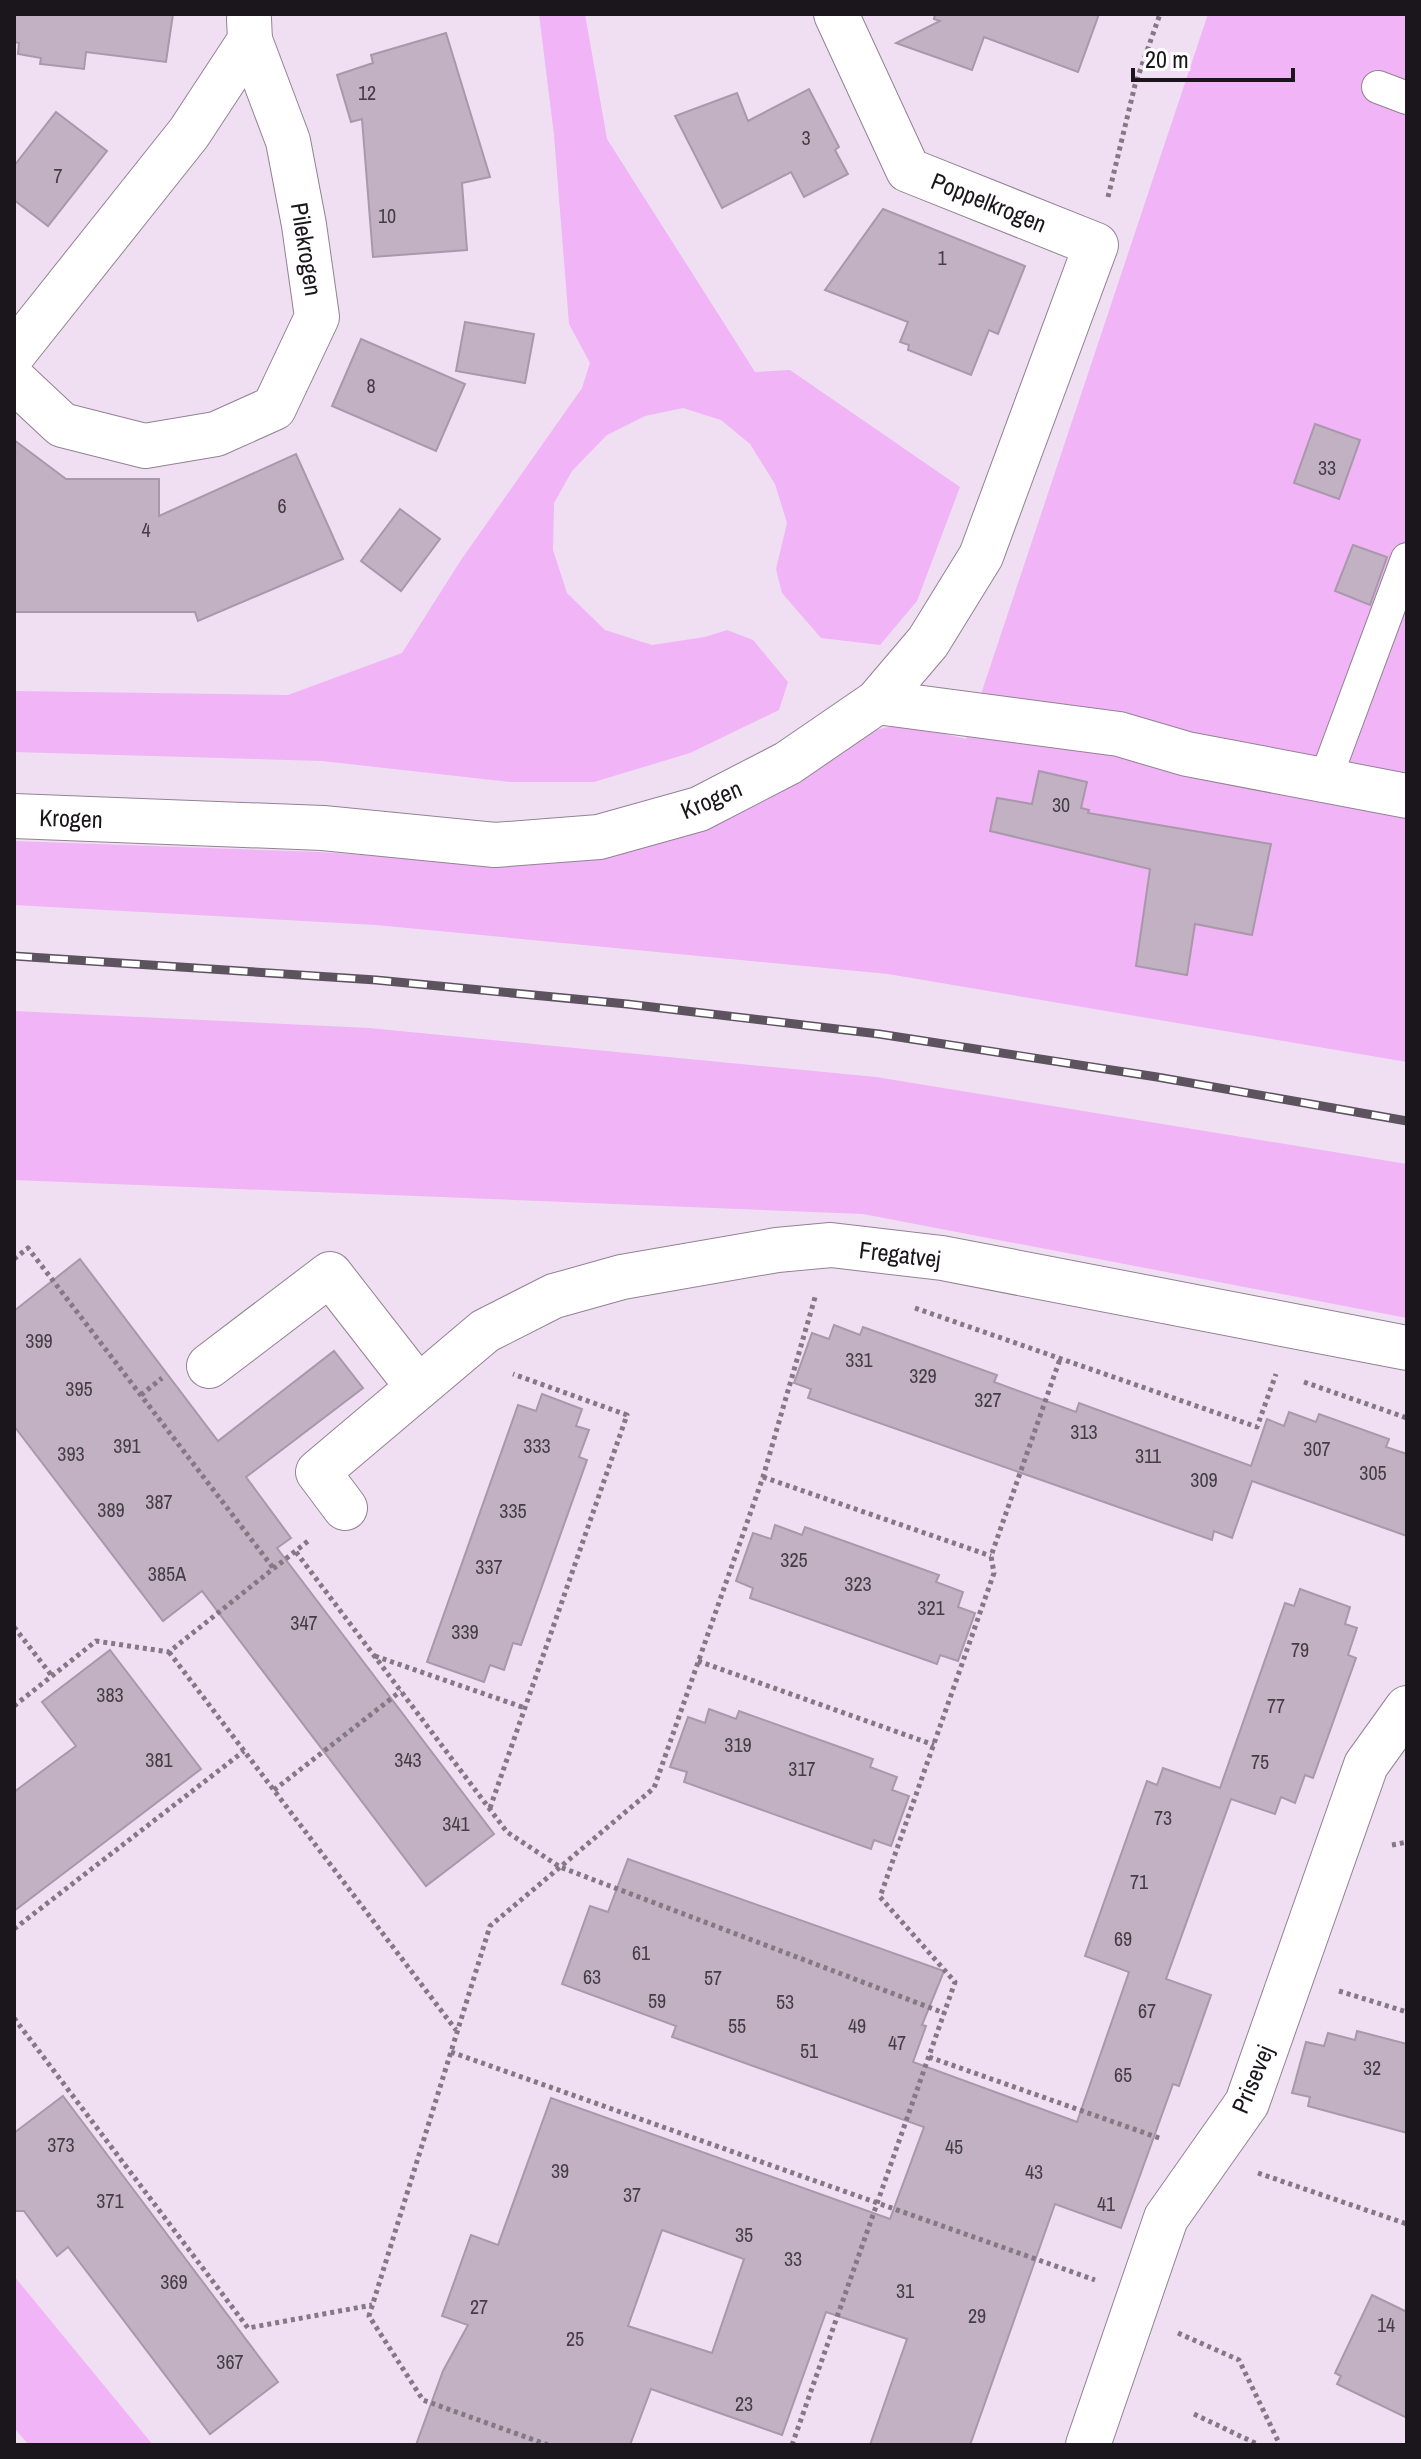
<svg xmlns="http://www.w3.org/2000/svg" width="1421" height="2459" viewBox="0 0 1421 2459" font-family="'Archivo Narrow',sans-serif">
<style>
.green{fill:#f0b4f7}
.building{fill:#c1b1c3;stroke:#a898aa;stroke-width:2;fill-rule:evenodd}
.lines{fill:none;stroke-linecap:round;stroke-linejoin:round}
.lane-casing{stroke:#928293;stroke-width:34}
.street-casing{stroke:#928293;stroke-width:46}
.path{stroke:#847885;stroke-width:5;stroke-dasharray:4 4;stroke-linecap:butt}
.lane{stroke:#fff;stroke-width:32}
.street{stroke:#fff;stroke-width:44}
.rail-casing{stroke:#5c535e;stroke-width:9}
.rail{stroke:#fff;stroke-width:6;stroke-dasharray:18;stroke-linecap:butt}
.labels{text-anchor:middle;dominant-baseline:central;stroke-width:6;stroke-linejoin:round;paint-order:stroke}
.number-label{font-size:20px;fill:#443c46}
.street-label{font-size:24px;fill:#1b151c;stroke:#fff}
</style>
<rect width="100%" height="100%" fill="#f0dff2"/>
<g class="green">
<path d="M539 14H585L607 139 755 372 790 370 960 487 917 601 880 645 821 638 782 593 776 569 787 523 775 484 750 444 721 420 683 408 645 416 607 435 572 471 554 503 553 550 567 593 605 630 652 645 705 637 727 630 753 640 788 682 779 710 690 753 594 782H510L322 761 14 752V691L288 695 402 653 461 560 582 388 590 363 569 324 554 135Z"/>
<path d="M1208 14H1407V1062L888 974 376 925 14 905V841L320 852 494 864 707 826 800 782 867 732 902 724 966 739Z"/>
<path d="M14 1011 369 1028 876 1077 1407 1164V1318L863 1214 14 1180Z"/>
<path d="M14 2276 153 2445H29L14 2428Z"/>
</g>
<g class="building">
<path d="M14 14H173L166 62 86 52 84 69 40 64 41 58 18 54 19 43 14 42Z"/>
<path d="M935 14H1099L1078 72 984 37 972 70 896 43 940 21 934 19Z"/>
<path d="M446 33 490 177 462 183 467 250 373 257 362 119 351 122 337 75 373 63 371 55Z"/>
<path d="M809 89 839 147 835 150 848 174 804 197 791 172 722 208 675 116 737 93 748 121Z"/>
<path d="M56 112 107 151 48 226 14 200V166Z"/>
<path d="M883 209 1025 266 998 334 989 330 971 375 908 350 909 345 900 342 908 322 825 290Z"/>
<path d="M465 322 534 334 525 383 456 371Z"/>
<path d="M361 339 465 384 436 451 332 406Z"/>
<path d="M1315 424 1360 440 1339 499 1294 483Z"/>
<path d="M14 440 66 479H159V516L296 454 343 559 198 621 195 612H14Z"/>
<path d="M400 509 440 539 401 591 361 561Z"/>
<path d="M1353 545 1387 557 1370 605 1335 591Z"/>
<path d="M1039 771 1087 782 1081 808 1089 810 1088 813 1271 844 1252 935 1195 924 1187 975 1136 966 1150 869 990 831 997 798 1032 804Z"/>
<path d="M80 1259 218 1441 334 1351 363 1388 246 1477 291 1538 277 1548 494 1834 426 1886 202 1591 163 1621 14 1426V1311Z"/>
<path d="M834 1325 860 1335 863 1327 997 1375 994 1382 1076 1412 1079 1403 1251 1466 1267 1419 1284 1426 1289 1412 1316 1422 1319 1414 1389 1439 1386 1447 1407 1454V1536L1252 1481 1232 1538 1214 1531 1212 1540 808 1398 811 1389 794 1383 812 1333 829 1339Z"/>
<path d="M542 1394 582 1409 576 1426 589 1430 579 1457 587 1460 521 1645 513 1643 504 1670 490 1665 484 1682 427 1662 518 1405 536 1411Z"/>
<path d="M775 1525 802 1535 805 1527 939 1575 936 1582 963 1592 958 1607 975 1613 958 1661 940 1655 937 1664 750 1598 753 1588 736 1581 753 1533 771 1539Z"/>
<path d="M1300 1589 1350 1607 1345 1624 1357 1628 1348 1655 1356 1658 1313 1778 1305 1775 1295 1803 1281 1797 1275 1814 1231 1799 1166 1979 1211 1995 1179 2086 1173 2084 1121 2228 1055 2204 970 2445H870L907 2339 826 2312 782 2435 651 2389 630 2445H416L443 2371 468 2325 442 2316 471 2235 498 2245 551 2098 890 2219 924 2127 672 2037 676 2026 562 1984 590 1906 608 1912 628 1859 944 1971 922 2025 926 2026 913 2062 1077 2122 1129 1972 1085 1956 1147 1781 1157 1785 1163 1768 1220 1788 1285 1603 1294 1606ZM662 2230 744 2259 712 2353 628 2326Z"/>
<path d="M110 1650 201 1769 14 1911V1792L76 1746 42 1702Z"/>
<path d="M709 1709 736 1719 739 1711 848 1750 873 1759 870 1767 897 1777 892 1790 909 1796 891 1846 874 1840 871 1849 684 1782 687 1772 670 1767 688 1717 705 1723Z"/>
<path d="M1357 2031 1407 2044V2133L1308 2106 1310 2097 1292 2093 1306 2042 1324 2046 1328 2033 1355 2040Z"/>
<path d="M63 2096 278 2382 210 2434 68 2247 57 2256 24 2211H14V2133Z"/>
<path d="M1372 2295 1407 2312V2418L1337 2384 1341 2376 1335 2373Z"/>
</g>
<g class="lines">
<g class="lane-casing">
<g id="lane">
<path d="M1378 87 1407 98"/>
<path d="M1325 780 1407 559"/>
</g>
</g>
<g class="street-casing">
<g id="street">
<path d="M14 353 189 133 250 40 249 19"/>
<path d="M14 380 62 425 145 446 216 434 274 408 317 317 304 225 288 141 250 40"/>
<path d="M877 702 1119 734 1187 754 1407 796"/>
<path d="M14 816 323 828 495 845 599 837 699 809 788 763 877 702 928 642 981 556 1096 245 908 170 836 14"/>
<path d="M209 1366 330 1274 418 1387"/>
<path d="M345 1508 318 1472 485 1331 554 1296 622 1277 777 1250 831 1245 942 1258 1407 1348"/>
<path d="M1088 2445 1166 2218 1247 2103 1366 1765 1407 1708"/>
</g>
</g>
<g class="path">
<path d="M1108 197 1135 85 1160 14"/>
<path d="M14 1259 28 1248 274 1569"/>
<path d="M915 1308 1257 1427 1276 1374"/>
<path d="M1304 1382 1407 1418"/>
<path d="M141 1395 162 1378"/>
<path d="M763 1477 991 1556"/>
<path d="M296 1552 507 1832 560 1867 944 2013"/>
<path d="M14 1627 52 1676"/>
<path d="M169 1652 456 2030"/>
<path d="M375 1656 525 1708"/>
<path d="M698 1661 934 1745"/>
<path d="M14 1706 96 1641 169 1652 308 1541"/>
<path d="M274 1790 401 1691"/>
<path d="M490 1808 627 1415 513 1374"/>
<path d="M1392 1845 1407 1842"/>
<path d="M14 1929 244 1751"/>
<path d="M1339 1991 1407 2012"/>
<path d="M14 2018 248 2328 372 2305"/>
<path d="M451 2052 1095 2280"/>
<path d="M929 2057 1162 2139"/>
<path d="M1258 2173 1407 2224"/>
<path d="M1178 2333 1239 2360 1280 2445"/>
<path d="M1194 2414 1259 2445"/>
<path d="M548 2445 423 2400 369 2316 490 1926 654 1788 763 1477 816 1294"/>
<path d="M792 2445 955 1982 880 1897 994 1573 991 1556 1060 1359"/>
</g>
<use href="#lane" class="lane"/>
<use href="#street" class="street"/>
<g class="rail-casing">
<path id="rail" d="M14 956 376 980 627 1004 879 1034 1157 1077 1407 1121"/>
</g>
<use href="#rail" class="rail"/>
</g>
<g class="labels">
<g class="number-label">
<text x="367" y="92">12</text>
<text x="806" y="137">3</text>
<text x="58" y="175">7</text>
<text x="387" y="215">10</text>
<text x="942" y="257">1</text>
<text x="371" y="385">8</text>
<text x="1327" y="467">33</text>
<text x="282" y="505">6</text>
<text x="146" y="529">4</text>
<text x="1061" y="804">30</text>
<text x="39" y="1340">399</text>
<text x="859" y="1359">331</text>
<text x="923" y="1375">329</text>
<text x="79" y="1388">395</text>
<text x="988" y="1399">327</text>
<text x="1084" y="1431">313</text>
<text x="127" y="1445">391</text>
<text x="537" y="1445">333</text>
<text x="1317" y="1448">307</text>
<text x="71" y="1453">393</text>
<text x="1148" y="1455">311</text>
<text x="1373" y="1472">305</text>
<text x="1204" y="1479">309</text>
<text x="159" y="1501">387</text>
<text x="111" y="1509">389</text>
<text x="513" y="1510">335</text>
<text x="794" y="1559">325</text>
<text x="489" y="1566">337</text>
<text x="167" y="1573">385A</text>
<text x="858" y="1583">323</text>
<text x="931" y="1607">321</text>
<text x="304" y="1622">347</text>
<text x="465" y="1631">339</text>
<text x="1300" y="1649">79</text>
<text x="110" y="1694">383</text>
<text x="1276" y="1705">77</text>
<text x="738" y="1744">319</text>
<text x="159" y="1759">381</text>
<text x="408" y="1759">343</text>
<text x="1260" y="1761">75</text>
<text x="802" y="1768">317</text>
<text x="1163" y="1817">73</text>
<text x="456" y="1823">341</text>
<text x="1139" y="1881">71</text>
<text x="1123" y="1938">69</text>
<text x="641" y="1952">61</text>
<text x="592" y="1976">63</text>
<text x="713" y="1977">57</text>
<text x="657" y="2000">59</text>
<text x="785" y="2001">53</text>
<text x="1147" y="2010">67</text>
<text x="737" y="2025">55</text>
<text x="857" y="2025">49</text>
<text x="897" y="2042">47</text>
<text x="809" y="2050">51</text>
<text x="1372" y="2067">32</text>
<text x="1123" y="2074">65</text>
<text x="61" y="2144">373</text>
<text x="954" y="2146">45</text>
<text x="560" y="2170">39</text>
<text x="1034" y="2171">43</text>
<text x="632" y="2194">37</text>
<text x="110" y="2200">371</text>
<text x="1106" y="2203">41</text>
<text x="744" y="2234">35</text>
<text x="793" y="2258">33</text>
<text x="174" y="2281">369</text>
<text x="905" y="2290">31</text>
<text x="479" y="2306">27</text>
<text x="977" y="2315">29</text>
<text x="1386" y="2324">14</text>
<text x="575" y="2338">25</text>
<text x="230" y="2361">367</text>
<text x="744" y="2403">23</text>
</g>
<g class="street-label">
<text transform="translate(989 202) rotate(22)">Poppelkrogen</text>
<text transform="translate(307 249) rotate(81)">Pilekrogen</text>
<text transform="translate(711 799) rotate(-23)">Krogen</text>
<text transform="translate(71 818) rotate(2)">Krogen</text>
<text transform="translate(900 1254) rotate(7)">Fregatvej</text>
<text transform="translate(1252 2079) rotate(-67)">Prisevej</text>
</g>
</g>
<rect width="1421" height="2459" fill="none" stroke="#1b151c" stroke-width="32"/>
<path d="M1133 68v12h160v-12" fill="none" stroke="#1b151c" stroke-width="4"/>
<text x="1145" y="68" font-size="24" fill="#1b151c" stroke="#ffffff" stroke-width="6" paint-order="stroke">20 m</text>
</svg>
